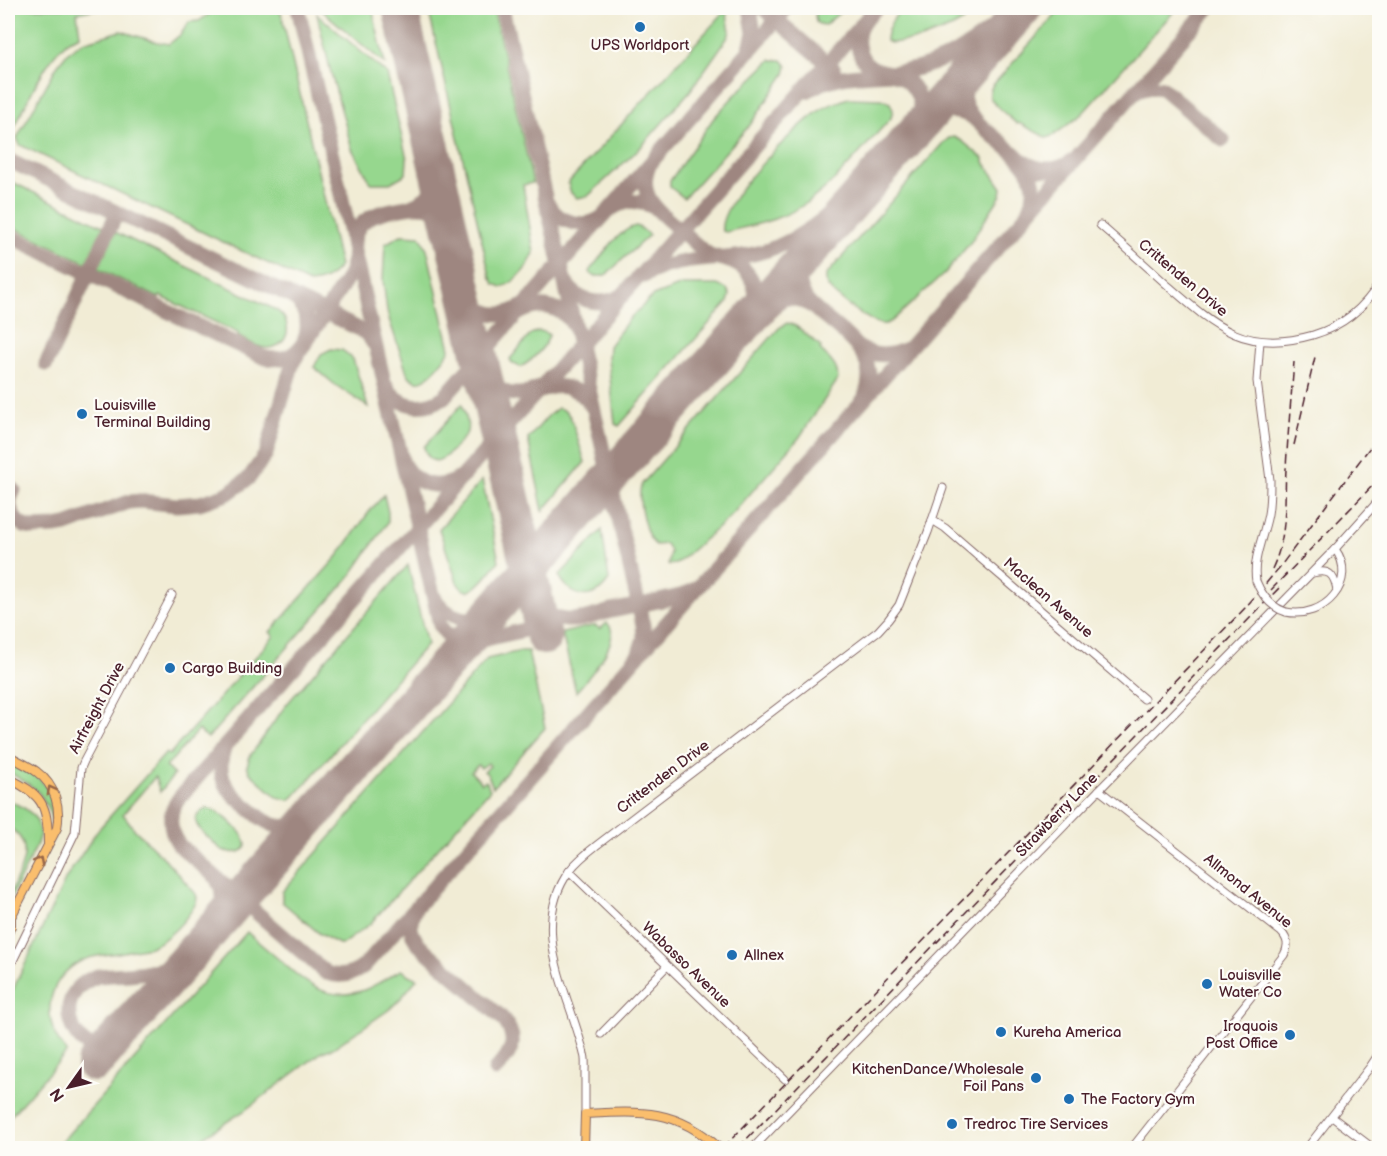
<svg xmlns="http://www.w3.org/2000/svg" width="1387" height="1156" viewBox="0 0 1387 1156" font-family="'Balsamiq Sans',sans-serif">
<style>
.green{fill:#96d78e;stroke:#707b5c;stroke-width:1.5}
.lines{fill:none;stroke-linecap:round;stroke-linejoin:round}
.taxiway{stroke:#9e8680;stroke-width:15}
.runway{stroke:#9e8680;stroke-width:36}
.minor-casing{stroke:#846766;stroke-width:9}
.major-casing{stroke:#846766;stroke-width:10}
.minor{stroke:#fff;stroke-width:7}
.major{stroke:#fabe6d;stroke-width:8}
.rail{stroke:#4a1f2b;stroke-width:1.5;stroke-dasharray:9 4.5;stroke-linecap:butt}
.minor-bridge-casing{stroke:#846766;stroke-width:9;stroke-linecap:butt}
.minor-bridge{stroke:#fff;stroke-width:7}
.oneway{stroke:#996749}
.poi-dot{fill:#1f6fb2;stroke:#fdfcf7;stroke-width:2}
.labels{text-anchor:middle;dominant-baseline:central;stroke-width:4.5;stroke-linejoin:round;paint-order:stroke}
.poi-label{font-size:15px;fill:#4a1f2b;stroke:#fdfcf7;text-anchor:start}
.street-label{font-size:15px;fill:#4a1f2b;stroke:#fdfcf7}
</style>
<rect width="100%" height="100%" fill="#fdfcf7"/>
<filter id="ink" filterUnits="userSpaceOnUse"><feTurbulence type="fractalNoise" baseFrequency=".0167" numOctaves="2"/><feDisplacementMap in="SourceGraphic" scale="12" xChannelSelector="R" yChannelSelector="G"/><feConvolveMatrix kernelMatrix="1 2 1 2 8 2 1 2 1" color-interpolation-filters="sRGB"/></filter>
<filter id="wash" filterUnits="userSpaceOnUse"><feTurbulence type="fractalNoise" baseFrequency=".008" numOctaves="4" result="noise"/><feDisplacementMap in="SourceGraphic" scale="24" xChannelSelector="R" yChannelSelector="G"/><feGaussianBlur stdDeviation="1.35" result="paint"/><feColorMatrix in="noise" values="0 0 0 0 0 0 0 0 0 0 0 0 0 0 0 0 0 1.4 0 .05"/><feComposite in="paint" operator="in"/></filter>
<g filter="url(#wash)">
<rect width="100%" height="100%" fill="#f1ecd5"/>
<g class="green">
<path d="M8 8H100L77 13 80 35C74 38 68 40 64 45 43 63 24 109 11 134L8 137Z"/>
<path d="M218 8H280L340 266C331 277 324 282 309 283L20 145 17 138 57 66 68 52 83 42 121 31 157 42 169 44 181 34 189 22 199 21Z"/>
<path d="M319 8H372L385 64Z"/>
<path d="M428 8H493L533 183 523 185 534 253C528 267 517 282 502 287L494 284 490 276Z"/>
<path d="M820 8H845L825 25 819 24 816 22 815 15Z"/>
<path d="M901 8H985L953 27 921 39 891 43 886 41C886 29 894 18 901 8Z"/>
<path d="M1062 8H1177L1082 114 1054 135 1047 138 1019 123 1017 124C1011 118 991 104 990 96 989 92 991 90 992 86Z"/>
<path d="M726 10 730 31 728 37 690 91 640 148 588 196 577 198 571 193 568 183Z"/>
<path d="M317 14 387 74 407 159 406 174 390 183H371L352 149 330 69Z"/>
<path d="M771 60H782L787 66 785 74 750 125 684 198 670 187V181L713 119 732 98Z"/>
<path d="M848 98 881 99 890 103 893 110 891 118C865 146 837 182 805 204 782 220 753 225 726 232L722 231C717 203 796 126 819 111 827 105 839 102 848 98Z"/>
<path d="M954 137 962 141 984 159V162L1002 188 1001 195 970 243 945 273 892 321C888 323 886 325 882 324 872 324 831 294 827 285 825 280 826 279 826 275L942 144 949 138Z"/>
<path d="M8 180 276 310C294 321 290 347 268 348 258 349 247 340 238 336V333L160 296 159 298 8 225Z"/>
<path d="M636 226 642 229 649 235 607 274 603 276H593L590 272 591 269C602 256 619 229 636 226Z"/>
<path d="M401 235 420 236 427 249 450 349C447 357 440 363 435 370 426 380 417 388 407 373L390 322 387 311 383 280 385 244Z"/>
<path d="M682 285H717L727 289 730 295 728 302 619 426 615 424 608 359 609 346 630 318 653 296Z"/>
<path d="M787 323 796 326 821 347 820 349C828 358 841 368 837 381L799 438 728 519 676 564 668 565 670 551 666 544 656 545C645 538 636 496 642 484L779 328Z"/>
<path d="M539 331 544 332 549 335C547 346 530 363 520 367L512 363 510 359 531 334Z"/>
<path d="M331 349 342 350 353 359 368 407 334 384 314 367 321 354Z"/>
<path d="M462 404C464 412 470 424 467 432 465 438 458 443 455 447 444 460 431 470 424 447Z"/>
<path d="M558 408 566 411 571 418 585 462 543 511 528 439 548 416Z"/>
<path d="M482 480 499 561C493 568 477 591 468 591 462 591 459 586 457 582L439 529Z"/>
<path d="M384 495 388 512V522L349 578 208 738 198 730 166 767 174 775 160 792 155 777 123 814 135 830 165 859 195 893 197 897 196 903C186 921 169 939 150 947 139 949 129 951 118 953 105 955 93 955 81 961 45 979 40 1024 67 1052L8 1119V1000L66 878 97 831 166 753 169 755 274 636 270 632 338 556 369 512Z"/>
<path d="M602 530 609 580C599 595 584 602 568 588 565 585 562 580 559 576Z"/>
<path d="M408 565 427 644 294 797 289 800 277 797 250 773 247 766 250 756 286 705Z"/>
<path d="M607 623C625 638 587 679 576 692L562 633 592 626H596L600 629Z"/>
<path d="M521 651H528L545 728 493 787 488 775 484 771 490 766 488 763 481 768 478 765 471 772 482 783 485 781 487 782 490 790 370 924 341 945 320 934 282 902V892L487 659Z"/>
<path d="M8 758C40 777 55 784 53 825 46 794 35 786 8 772Z"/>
<path d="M8 800 24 808 32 814 37 821 40 834 36 847 8 904V898C18 874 39 845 8 827Z"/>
<path d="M207 808C210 809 213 810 216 811 224 816 254 840 244 849 240 853 235 853 230 852 222 852 216 845 211 840 199 830 186 818 207 808Z"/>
<path d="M247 932C258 942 270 952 282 962 306 984 329 1003 364 990 377 985 389 976 401 970L417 979 401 998 390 1009 333 1048 322 1052 244 1111 211 1132 188 1148H56Z"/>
</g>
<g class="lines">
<g class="taxiway">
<path d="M298 8 440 625C447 639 459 643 474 642L541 626"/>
<path d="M502 8 643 625 644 638 639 653"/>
<path d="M750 8 754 33 750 48"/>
<path d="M763 8 834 69"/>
<path d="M876 8 180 797C168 812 168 829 179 845L326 973C340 978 352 976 364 966L1209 8"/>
<path d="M861 25C854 41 858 61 875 69 882 72 890 72 897 75 918 84 925 106 917 125"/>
<path d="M1006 31C994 44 971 65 965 81 947 136 1059 147 1029 211"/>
<path d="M1137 90 1150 86 1162 88 1223 140"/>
<path d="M807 91C840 70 870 77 906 71 948 64 986 36 1016 8"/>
<path d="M928 120C943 109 960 109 975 119"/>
<path d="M8 160 357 328 368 335 373 343"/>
<path d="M1023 161C1038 171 1056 172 1071 162"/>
<path d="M650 164C635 195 659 212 680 230 689 238 698 247 708 254 716 258 726 259 734 263 754 272 761 295 751 314L713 359"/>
<path d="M548 204C559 223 584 230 602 217"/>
<path d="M410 206C437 197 437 178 433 154"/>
<path d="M613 208C627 199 641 200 655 208"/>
<path d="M842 217C834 226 827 234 820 242 803 261 791 276 807 301 832 329 884 350 865 396"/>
<path d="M8 235 263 357C301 368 322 326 295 299"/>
<path d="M455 241C460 266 462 305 490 313 501 316 511 313 521 307"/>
<path d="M644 276C681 253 727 264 768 250 815 234 852 194 886 159 913 132 938 104 963 75"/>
<path d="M566 283C579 303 601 307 621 296"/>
<path d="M519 313C540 302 561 305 574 326"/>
<path d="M753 318C770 299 787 291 810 305"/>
<path d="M473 319C478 344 480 385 508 393 520 396 530 393 540 387"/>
<path d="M858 347C874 357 890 357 906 349"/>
<path d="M46 364 117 213"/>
<path d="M483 377 494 428V434L489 444"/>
<path d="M386 385C398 408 424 411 444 397L787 8"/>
<path d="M538 392C559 381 580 387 592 407"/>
<path d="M404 465C416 485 437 491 458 479"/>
<path d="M14 490 10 499V507L13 515 17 521 24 526 32 528 55 527 66 525 129 502 141 501 177 505 200 503 227 494 249 478 266 454 293 362 349 276C358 258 349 243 359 227 367 216 379 213 391 210 433 201 442 205 455 247"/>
<path d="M525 547 539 603C544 612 550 617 560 619 576 623 596 615 611 611 635 606 660 601 684 595L695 589"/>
<path d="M434 597C446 617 470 627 490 611 501 603 509 590 518 580"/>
<path d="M224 749C212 785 237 798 261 818 297 845 324 802 346 777"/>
<path d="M414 912C408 924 411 933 418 944L501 1017C520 1038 513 1052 495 1070"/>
<path d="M217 924C225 910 226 896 218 882"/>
<path d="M143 1008C143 1023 138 1036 125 1044 79 1072 40 995 98 976 131 973 167 976 192 952"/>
</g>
<g class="runway">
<path d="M400 8 544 637"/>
<path d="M94 1064 1024 8"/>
</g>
</g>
</g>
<g filter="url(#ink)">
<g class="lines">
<g class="minor-casing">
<g id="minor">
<path d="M1100 225C1122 244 1143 263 1165 283 1213 325 1244 355 1313 335 1343 326 1364 309 1380 282"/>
<path d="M932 520 945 528 1144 699"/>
<path d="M1313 573C1329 569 1334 574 1337 590"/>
<path d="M1256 581C1252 559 1264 536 1268 514 1270 503 1270 492 1270 480L1257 381 1260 341"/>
<path d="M1286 612C1324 620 1359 581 1335 549"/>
<path d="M1099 790 1281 932C1288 939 1289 946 1284 955L1132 1148"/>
<path d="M569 871 785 1079"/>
<path d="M8 971 75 833 81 768 84 761 172 595"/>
<path d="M601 1034 667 966"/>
<path d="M585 1114C585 1100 585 1086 585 1072 585 1066 586 1059 584 1054 570 994 527 928 570 870 578 860 588 852 597 845L878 631 888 620 899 605 928 532 943 488"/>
<path d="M1332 1117 1373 1148"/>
<path d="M753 1148 1099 790 1335 549 1380 499"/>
<path d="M1307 1148 1370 1067 1380 1052"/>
</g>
</g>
<g class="major-casing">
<g id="major">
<path d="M8 755C17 761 28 765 37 772 55 785 61 807 57 828L11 917 8 919"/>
<path d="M8 778C42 795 48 804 48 843"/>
<path d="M8 933 11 926V917"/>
<path d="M584 1148 585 1114C640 1111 676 1108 719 1148"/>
</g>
</g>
<use href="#minor" class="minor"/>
<use href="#major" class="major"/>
<g class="rail">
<path d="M1294 445 1315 357"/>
<path d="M1272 569C1288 535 1284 506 1286 469 1288 433 1291 398 1294 362"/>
<path d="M1271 590 1380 478"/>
<path d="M723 1148 1245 608 1279 568 1380 434"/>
<path d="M738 1148 1280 587"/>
</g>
<g class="minor-bridge-casing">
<path id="minor-bridge" d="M1256 581C1262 596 1271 607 1286 612"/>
</g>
<use href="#minor-bridge" class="minor-bridge"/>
</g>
<defs><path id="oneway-chevron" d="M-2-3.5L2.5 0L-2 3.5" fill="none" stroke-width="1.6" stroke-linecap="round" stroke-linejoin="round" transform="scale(1.5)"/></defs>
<g class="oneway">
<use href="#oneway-chevron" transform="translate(51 790) rotate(-118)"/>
<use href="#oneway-chevron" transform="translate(39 861) rotate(-63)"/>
</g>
</g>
<g class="poi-dot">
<circle cx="640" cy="27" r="6"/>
<circle cx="82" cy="414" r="6"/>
<circle cx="170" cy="668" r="6"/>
<circle cx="732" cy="955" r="6"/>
<circle cx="1207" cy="984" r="6"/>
<circle cx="1001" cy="1032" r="6"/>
<circle cx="1290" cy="1035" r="6"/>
<circle cx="1036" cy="1078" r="6"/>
<circle cx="1069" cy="1099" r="6"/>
<circle cx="952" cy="1124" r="6"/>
</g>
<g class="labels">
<g class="poi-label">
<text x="640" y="45" text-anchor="middle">UPS Worldport</text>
<text x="94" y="405">Louisville<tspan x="94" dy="17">Terminal Building</tspan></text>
<text x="182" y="668">Cargo Building</text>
<text x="744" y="955">Allnex</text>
<text x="1219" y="975">Louisville<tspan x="1219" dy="17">Water Co</tspan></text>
<text x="1278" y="1026" text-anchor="end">Iroquois<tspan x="1278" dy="17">Post Office</tspan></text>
<text x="1013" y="1032">Kureha America</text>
<text x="1024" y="1069" text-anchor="end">KitchenDance/Wholesale<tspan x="1024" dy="17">Foil Pans</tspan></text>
<text x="1081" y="1099">The Factory Gym</text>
<text x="964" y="1124">Tredroc Tire Services</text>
</g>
<g class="street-label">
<text transform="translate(1183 278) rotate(40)">Crittenden Drive</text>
<text transform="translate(1048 598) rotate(41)">Maclean Avenue</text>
<text transform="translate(97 708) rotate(-62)">Airfreight Drive</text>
<text transform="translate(663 777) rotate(-37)">Crittenden Drive</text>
<text transform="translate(1057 815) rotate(-46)">Strawberry Lane</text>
<text transform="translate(1248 891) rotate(39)">Allmond Avenue</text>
<text transform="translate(686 965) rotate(44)">Wabasso Avenue</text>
</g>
</g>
<rect width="1387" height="1156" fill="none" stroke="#fdfcf7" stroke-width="30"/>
<g transform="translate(69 1087) rotate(236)" stroke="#fdfcf7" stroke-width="4.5" paint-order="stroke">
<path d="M0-4.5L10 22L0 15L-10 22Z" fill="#4a1f2b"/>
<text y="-9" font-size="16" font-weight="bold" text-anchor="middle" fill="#4a1f2b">N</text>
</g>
</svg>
